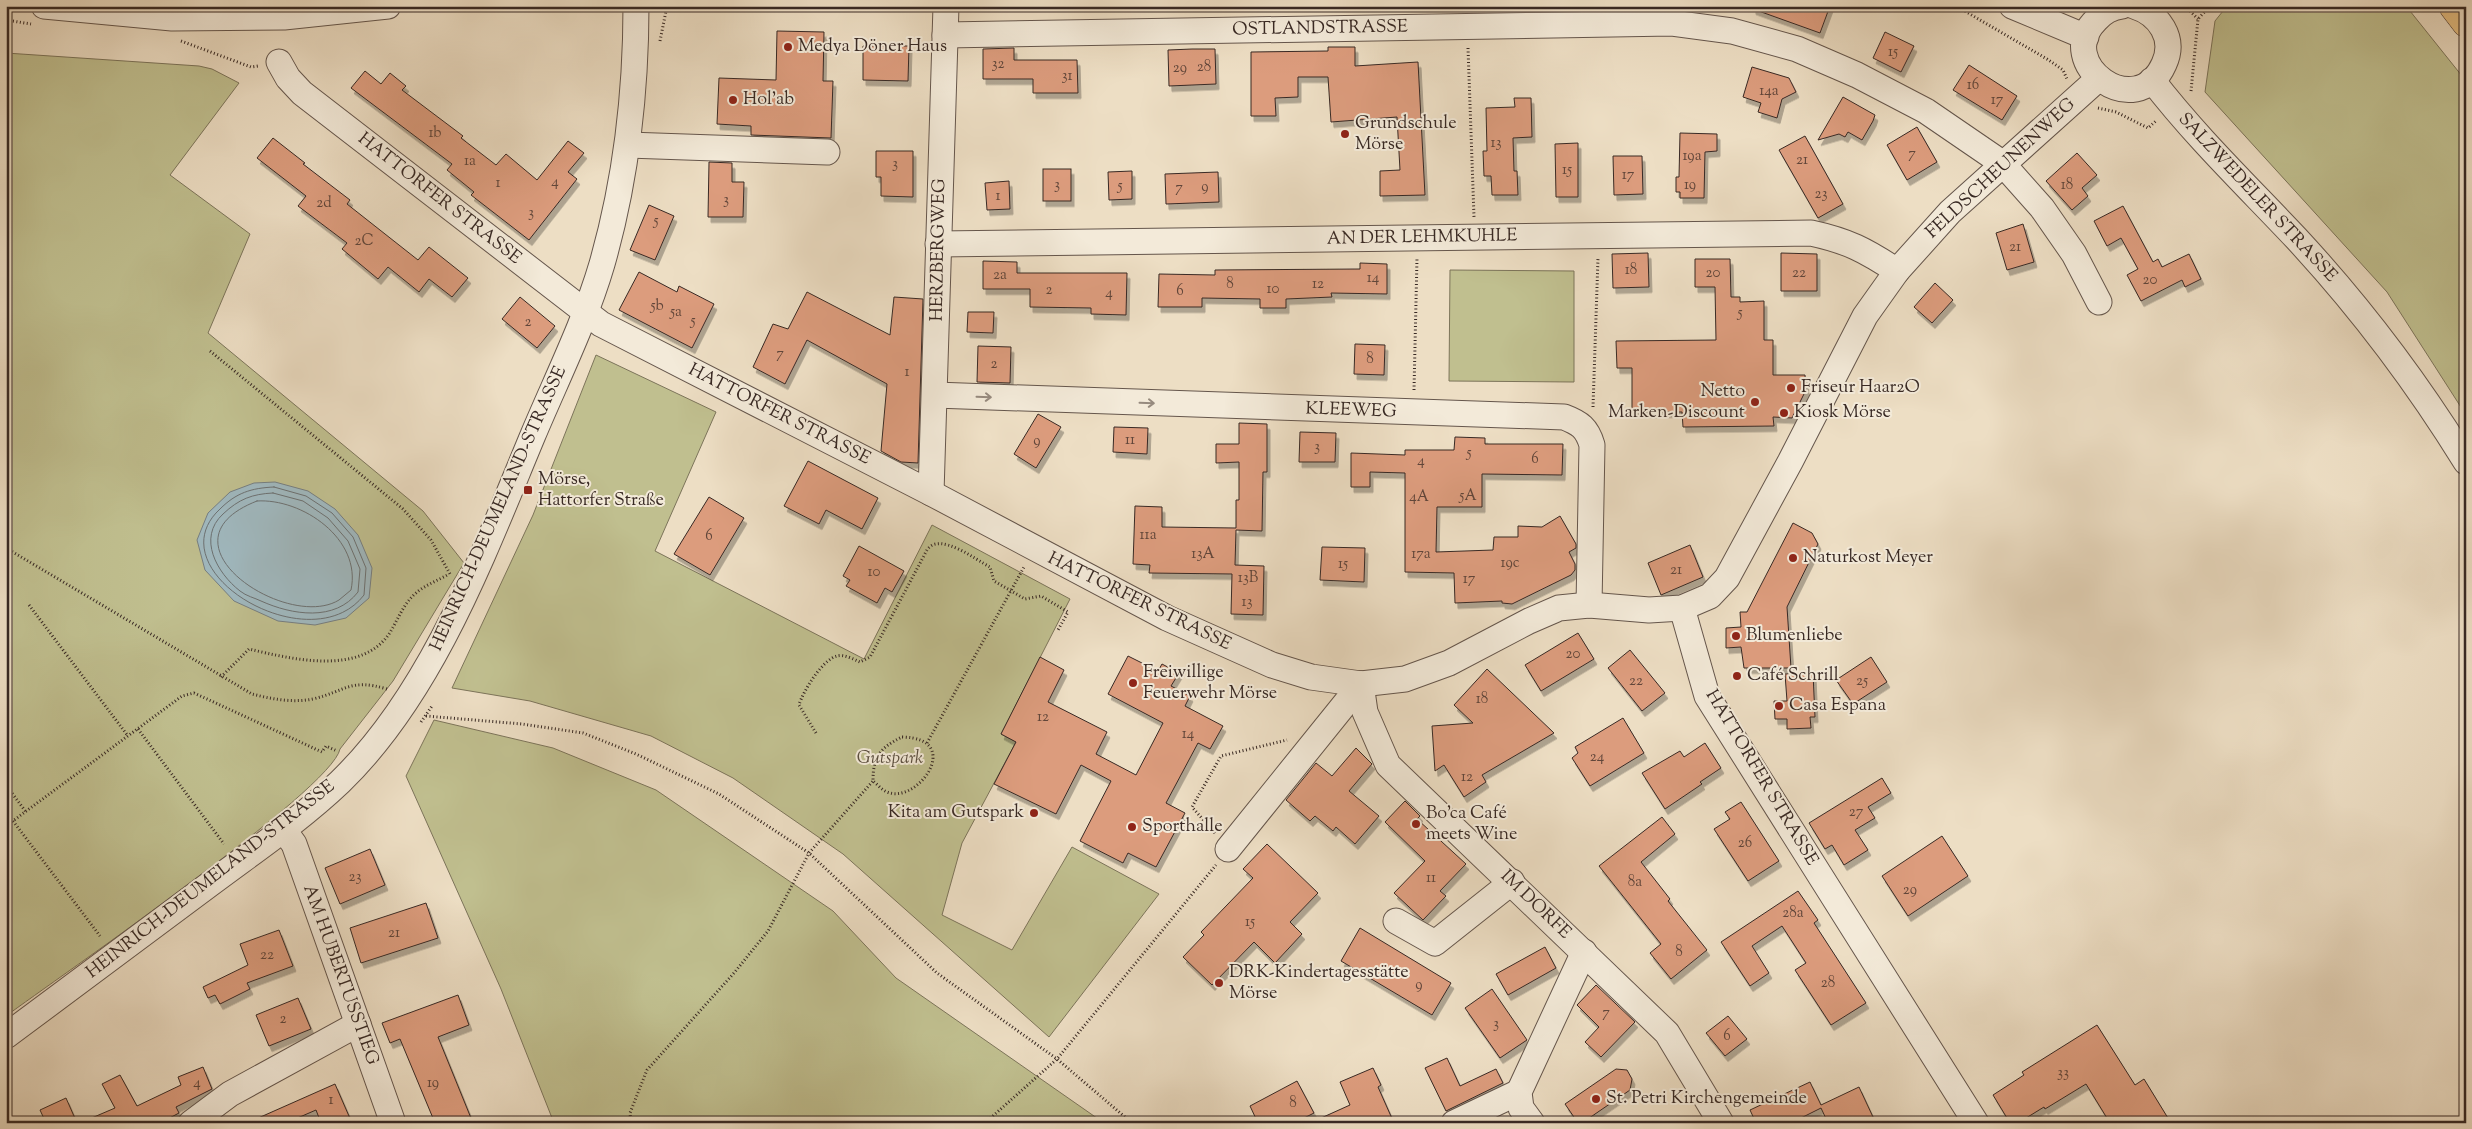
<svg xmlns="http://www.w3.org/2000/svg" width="2472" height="1129" viewBox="0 0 2472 1129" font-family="'Sorts Mill Goudy',serif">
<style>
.green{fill:#c0bf8f;stroke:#7c745a}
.water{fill:#a0b9c0;stroke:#767f82}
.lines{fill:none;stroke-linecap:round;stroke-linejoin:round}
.shore{stroke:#6c7172;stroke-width:1}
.building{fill:#dc9c7d;stroke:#382924;filter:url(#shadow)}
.minor-casing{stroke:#65564c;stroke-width:27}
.highway-casing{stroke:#382924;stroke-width:29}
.path{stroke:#382924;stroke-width:3;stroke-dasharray:1 2.5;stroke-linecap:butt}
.minor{stroke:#f3ead9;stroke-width:25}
.highway{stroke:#e6bf82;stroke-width:28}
.oneway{stroke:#968a7e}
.poi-dot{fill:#8f2418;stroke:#f3ead9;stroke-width:2}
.labels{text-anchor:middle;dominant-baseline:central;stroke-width:4;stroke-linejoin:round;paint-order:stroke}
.number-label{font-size:15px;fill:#61463a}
.street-label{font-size:18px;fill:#382924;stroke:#f3ead9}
.poi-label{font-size:18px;fill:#382924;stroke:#f3ead9;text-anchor:start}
.park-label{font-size:18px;font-style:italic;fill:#5a4e3f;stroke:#f3ead9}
</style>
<defs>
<filter id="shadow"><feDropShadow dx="3" dy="5.5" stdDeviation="0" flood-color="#0004"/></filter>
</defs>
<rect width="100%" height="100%" fill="#eddec4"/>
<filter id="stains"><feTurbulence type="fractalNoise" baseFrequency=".004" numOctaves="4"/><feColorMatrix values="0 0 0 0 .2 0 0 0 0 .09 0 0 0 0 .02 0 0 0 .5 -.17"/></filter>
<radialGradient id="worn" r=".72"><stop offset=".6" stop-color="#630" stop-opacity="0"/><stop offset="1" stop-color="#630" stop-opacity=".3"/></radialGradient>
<g class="green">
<path d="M2227 6H2406L2466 81V415L2387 292 2205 92 2215 21Z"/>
<path d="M6 53 199 66 212 69 239 83 170 175 250 234 208 333 423 511 464 563 393 681 340 749C332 790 56 979 6 1016Z"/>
<path d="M1450 270 1574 271V382L1449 381Z"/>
<path d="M596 355 716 412 655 551 864 659 932 525 1070 599 1001 734 1016 742 962 843 942 915 1012 950 1072 847 1159 894 1049 1037 843 854 733 778 651 736 530 701 452 688 533 515Z"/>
<path d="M434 720 553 748 656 790 833 911 896 978 1104 1123H554L501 989 406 776Z"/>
</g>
<path class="water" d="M275 482 308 491 335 509 358 535 372 568 369 598 346 618 315 625 278 621 234 601 205 570 197 540 208 513 230 492 254 483Z"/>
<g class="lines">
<g class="shore">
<path d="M274 487 306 496 332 513 353 537 366 568 364 595C311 664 153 571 220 509 236 493 251 488 274 487Z"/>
<path d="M273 493 303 501 328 518 348 541 360 569 358 592C335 622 292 615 261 601 255 598 246 596 240 591 217 573 197 538 223 514 239 499 252 494 273 493Z"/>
<path d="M257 501C302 498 362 539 351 590 347 593 343 597 339 600 287 632 151 542 257 501Z"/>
</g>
</g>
<g class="building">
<path d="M1753 6H1830L1820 33 1753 9Z"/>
<path d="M777 31 824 32 823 81H833L831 138 751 135V126L717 124 719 78 776 80Z"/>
<path d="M1885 32 1914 46 1901 72 1873 58Z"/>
<path d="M863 46H909L908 81 863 80Z"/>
<path d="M1328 47H1355V66L1418 62 1425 195 1380 196V171L1400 170 1397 117 1331 122 1328 77H1298V97L1275 98 1276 116H1251V52L1328 51Z"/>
<path d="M1014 48V60H1077L1078 93H1033V79H983V49Z"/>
<path d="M1192 49H1215L1216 84 1169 86 1168 50Z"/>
<path d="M1969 65 2017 96 2002 120 1953 90Z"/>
<path d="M1752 67 1789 78 1796 92 1782 99 1777 118 1758 112 1761 103 1743 97Z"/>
<path d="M365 71 381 84 390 73 406 86 402 90 463 136 461 138 496 165 506 154 537 180 568 141 584 153 568 172 577 179 529 240 471 195 474 192 447 170 452 164 351 88Z"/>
<path d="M1843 97 1875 115 1873 121 1862 140 1848 132 1845 137 1839 134 1818 140Z"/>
<path d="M1514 98H1531L1532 137 1513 138 1514 171H1517L1518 195H1492L1491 176H1484L1483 151H1487L1486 108 1515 107Z"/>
<path d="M1917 127 1937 162 1907 180 1887 145Z"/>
<path d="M1680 133 1717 134V151L1705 152 1704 198H1680V192H1676V177H1679Z"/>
<path d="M1805 136 1843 204 1818 218 1779 150Z"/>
<path d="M273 138 305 163 303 164 350 200 347 204 418 260 429 247 468 278 452 297 429 279 419 292 388 267 378 279 342 249 347 243 298 206 306 196 257 158Z"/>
<path d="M1578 143V197H1556L1555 144Z"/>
<path d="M876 151H913V197L881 196V177H876Z"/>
<path d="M2077 153 2097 175 2082 188 2088 196 2072 210 2046 181Z"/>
<path d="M1613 156H1642L1643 194 1614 195Z"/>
<path d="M709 162 732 163V182H744L743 217H708Z"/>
<rect x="1043" y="169" width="28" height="32"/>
<path d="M1132 171V199L1109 200 1108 172Z"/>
<path d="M1218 172 1219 202 1166 204 1165 174Z"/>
<path d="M1009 181 1010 209 987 210 985 183Z"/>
<path d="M649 205 674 216 655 260 630 250Z"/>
<path d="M2123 206 2153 262 2158 259 2162 267 2189 254 2201 279 2185 287 2182 280 2141 301 2127 275 2138 269 2121 238 2107 246 2094 221Z"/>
<path d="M2023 224 2034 262 2007 270 1996 233Z"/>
<path d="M1648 253 1649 287 1613 288 1612 254Z"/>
<path d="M1781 253 1817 254V291H1781Z"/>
<path d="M1695 259H1730L1731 297H1740V302L1764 301V340H1773V375H1805L1806 390 1792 418 1773 417 1774 426 1683 427 1682 412H1632V368H1617L1616 341 1716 340 1715 287H1695Z"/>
<path d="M983 261 1017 262V273H1127L1126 315 1091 314V308L1030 307V289H983Z"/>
<path d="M1360 263 1387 264V294L1331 293 1332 297 1286 299V308H1260V299L1202 298V307H1158L1159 274 1215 275V270L1360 269Z"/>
<path d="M639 272 677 292 679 286 714 304 692 348 619 310Z"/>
<path d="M1935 283 1953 300 1932 323 1914 307Z"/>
<path d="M807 292 890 335 894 297 923 299 918 463 901 462 881 451 887 384 807 340 785 384 753 367 773 324 788 329Z"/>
<path d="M520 297 555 326 537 348 502 319Z"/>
<path d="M968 312H994L993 333 967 332Z"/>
<path d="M1355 344 1385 345 1384 375 1354 374Z"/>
<path d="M978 346 1011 347 1010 383 977 382Z"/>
<path d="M1038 414 1061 427 1036 468 1014 454Z"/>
<path d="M1239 423 1267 424V472H1263L1262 531 1236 530 1235 565 1264 566 1263 615 1231 614 1232 574 1149 573 1150 565 1133 564 1135 506 1162 507V527L1236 528V500H1239V462L1216 463V444H1239Z"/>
<path d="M1114 427 1148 428 1147 454 1113 452Z"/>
<path d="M1300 432 1336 433 1335 462H1299Z"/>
<path d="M1455 437 1485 438V444H1563L1562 475 1482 474V507H1437L1436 552 1493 550 1494 537H1518V526L1542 527 1560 516 1576 544V548L1569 552 1575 564V570L1571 575 1512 604 1502 603V601L1455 603 1454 573 1405 572V473L1370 472V487H1351V453L1405 455V450H1454Z"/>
<path d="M808 461 878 498 862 529 826 510 819 524 784 506Z"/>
<path d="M709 497 744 518 710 575 674 554Z"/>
<path d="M1793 523 1812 533 1818 544 1787 607 1791 668H1744L1741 647 1726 648V628L1741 627 1740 612H1747Z"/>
<path d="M1690 545 1703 577 1661 595 1648 563Z"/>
<path d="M859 546 904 571 892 592 885 588 877 603 846 586 850 580 843 576Z"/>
<path d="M1322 547 1365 548 1364 582 1320 580Z"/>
<path d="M1578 633 1594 659 1541 691 1525 665Z"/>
<path d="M1630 650 1665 693 1642 711 1608 668Z"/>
<path d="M1128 656 1158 671 1162 664 1179 673 1171 686 1190 696 1185 706 1223 726 1210 749 1198 743 1166 803 1185 813 1156 867 1128 853 1123 863 1080 841 1111 781 1081 765 1056 814 994 784 1016 742 1001 734 1040 657 1064 670 1048 702 1107 732 1096 754 1136 775 1163 723 1108 694Z"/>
<path d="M1871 657 1887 682 1853 704 1836 680Z"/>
<path d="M1487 669 1554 733 1482 775 1486 782 1464 797 1444 765 1435 771 1432 726 1473 723 1454 705Z"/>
<path d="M1813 673 1815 717H1810L1811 728 1787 729V719H1775L1774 701H1787L1785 674Z"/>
<path d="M1623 718 1644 753 1590 786 1572 758 1578 753 1575 747Z"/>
<path d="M1705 743 1721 768 1700 782 1702 784 1665 809 1642 773 1680 751 1684 757Z"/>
<path d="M1356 748 1372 764 1349 791 1379 816 1355 844 1336 827 1333 831 1315 816 1310 821 1286 800 1316 763 1332 776Z"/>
<path d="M1882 778 1891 793 1868 807 1875 818 1855 830 1868 850 1844 865 1832 845 1825 849 1809 823Z"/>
<path d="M1405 801 1420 816 1417 819 1466 864 1440 891 1446 896 1423 920 1394 893 1425 861 1385 822Z"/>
<path d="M1741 802 1779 861 1748 881 1714 829 1730 819 1725 812Z"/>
<path d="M1662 817 1675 834 1641 862 1670 899 1668 901 1707 950 1671 979 1650 953 1661 944 1599 866Z"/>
<path d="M1942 836 1968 876 1908 916 1882 876Z"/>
<path d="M1267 844 1318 893 1290 922 1302 934 1275 963 1254 942 1212 985 1183 957 1204 935 1201 932 1253 878 1243 869Z"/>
<path d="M370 849 385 885 340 904 325 868Z"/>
<path d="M1798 891 1818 920 1814 923 1866 1003 1831 1025 1795 970 1806 963 1782 926 1752 946 1769 973 1750 986 1721 942Z"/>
<path d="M426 903 438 938 361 963 350 928Z"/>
<path d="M1360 928 1451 983 1432 1015 1341 961Z"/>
<path d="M279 930 293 966 247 983 250 989 220 1004 215 995 208 998 203 987 248 965 240 944Z"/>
<path d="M1545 947 1556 968 1508 995 1496 974Z"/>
<path d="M1596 985 1635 1022 1601 1057 1585 1042 1599 1027 1577 1005Z"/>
<path d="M1492 989 1527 1040 1500 1058 1465 1008Z"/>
<path d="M458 995 469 1025 438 1037 473 1123H435L400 1039 390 1043 382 1023Z"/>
<path d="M298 998 311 1029 269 1046 256 1015Z"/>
<path d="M1728 1016 1747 1039 1725 1056 1706 1033Z"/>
<path d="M2097 1025 2135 1085 2144 1079 2171 1123H2110L2086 1084 2045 1109 2044 1107 2018 1123H2010L1993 1095 2024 1075 2022 1072Z"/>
<path d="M1447 1058 1460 1086 1496 1069 1503 1083 1446 1111 1425 1068Z"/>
<path d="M203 1067 212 1089 176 1107 179 1113 160 1123H80L115 1108 102 1084 120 1075 137 1106 181 1085 178 1077Z"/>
<path d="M1373 1068 1381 1085 1378 1087 1394 1123H1310L1350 1105 1340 1082Z"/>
<path d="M1616 1069 1627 1070 1632 1079 1630 1090 1582 1123H1578L1565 1104Z"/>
<path d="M1297 1081 1314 1113 1294 1123H1258L1250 1106Z"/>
<path d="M1810 1082 1821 1105 1859 1087 1873 1117 1860 1123H1828L1821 1108 1791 1123H1756L1750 1110Z"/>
<path d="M335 1084 352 1123H321L316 1110 286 1123H247Z"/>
<path d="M66 1098 77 1123H46L40 1110Z"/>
</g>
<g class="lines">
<g class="minor-casing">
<g id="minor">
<path d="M44 6 172 18 284 17 388 6"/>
<path d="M2012 6 2086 37"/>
<path d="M2122 6C2111 7 2103 12 2096 20 2052 63 2137 125 2164 64 2176 38 2159 14 2134 6"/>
<path d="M945 35 1672 23 1732 31 1797 49 1857 75 1926 111 2002 163 2042 208 2074 254 2099 302"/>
<path d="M279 62 288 78 302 93 601 324 931 493 1167 618 1272 665 1311 677 1361 684 1405 679 1449 663 1529 621 1559 608 1589 605 1649 610 1682 608 1710 596 1727 578 1790 462 1865 316 1897 271 1950 212 2098 79"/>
<path d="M2152 80C2196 137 2247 186 2296 238 2360 307 2416 381 2466 462"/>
<path d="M628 145 827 152"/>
<path d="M938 244 1811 233C1848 241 1865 250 1897 271"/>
<path d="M935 395 1564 417C1580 423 1587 428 1592 445L1589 605"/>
<path d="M931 493 946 6"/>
<path d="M1682 608 1707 696 1976 1123"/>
<path d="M1361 684 1365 712 1388 765 1667 1033 1721 1123"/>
<path d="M283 829 294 844 393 1123"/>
<path d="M1228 849 1361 684"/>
<path d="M1396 921 1435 943 1512 882"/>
<path d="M6 1036C74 985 142 935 210 884 254 851 300 820 340 782 433 692 484 552 533 435 557 378 585 322 602 264 626 180 636 93 636 6"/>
<path d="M191 1123 230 1094 358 1024"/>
<path d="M1454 1123 1519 1092"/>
<path d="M1532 1123 1521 1108 1519 1092 1584 952"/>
</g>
</g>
<g class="highway-casing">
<path id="highway" d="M2453 6 2466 23"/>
</g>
<g class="path">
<path d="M1956 6 2047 59 2063 70 2067 79"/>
<path d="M2185 6 2198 19"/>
<path d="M6 20 31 24"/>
<path d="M181 41 251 67 258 66"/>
<path d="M660 41 667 6"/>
<path d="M1468 48 1474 217"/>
<path d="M2191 91 2198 19 2210 6"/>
<path d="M2098 108 2116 112 2148 128 2157 120"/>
<path d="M210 351 403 509 431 540 450 574"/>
<path d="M1414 390 1417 258"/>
<path d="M1593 407 1598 258"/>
<path d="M6 548 252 694C271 699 293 703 313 699 346 691 350 678 387 689"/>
<path d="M29 605 128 736"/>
<path d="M221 677 249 649C291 659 360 676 389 634 398 620 403 604 416 593 425 585 439 580 449 574"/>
<path d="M426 716 522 724 583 733 636 754 719 794 809 853 937 973 1057 1059 1132 1123"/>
<path d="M421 722 432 706"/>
<path d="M138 729 224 844"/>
<path d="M816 733 799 705C803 691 823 659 837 656 844 654 853 659 860 662L870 657 927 550C939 531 976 560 990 567L994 581 1025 599 1041 596 1068 612 1058 630"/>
<path d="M902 737C966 738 916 808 885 791 881 789 877 784 873 781 873 756 880 748 902 737Z"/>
<path d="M927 743 1024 567"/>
<path d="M6 785 26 812"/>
<path d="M13 821 100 936"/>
<path d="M6 826 182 696 194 693 322 752 326 746 337 751"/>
<path d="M1215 833 1192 807 1221 756 1287 740"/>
<path d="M631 1123 630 1113 647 1070 734 973 768 931 809 853 873 781"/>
<path d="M985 1123 1057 1059 1216 865"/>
</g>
<use href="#minor" class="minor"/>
<use href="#highway" class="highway"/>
</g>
<defs><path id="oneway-shaft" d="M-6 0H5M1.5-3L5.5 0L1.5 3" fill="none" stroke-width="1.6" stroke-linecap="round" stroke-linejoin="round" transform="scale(1.25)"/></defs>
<g class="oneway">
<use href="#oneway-shaft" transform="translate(984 397) rotate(2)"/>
<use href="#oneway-shaft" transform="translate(1147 403) rotate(2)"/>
</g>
<g class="poi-dot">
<circle cx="788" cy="47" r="5"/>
<circle cx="733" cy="100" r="5"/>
<circle cx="1345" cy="134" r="5"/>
<circle cx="1791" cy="388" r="5"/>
<circle cx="1755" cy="402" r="5"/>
<circle cx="1784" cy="413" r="5"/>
<rect x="523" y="485" width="10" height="10" rx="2.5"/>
<circle cx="1793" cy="558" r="5"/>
<circle cx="1736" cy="636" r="5"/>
<circle cx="1737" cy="676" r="5"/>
<circle cx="1133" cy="683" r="5"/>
<circle cx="1779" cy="706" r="5"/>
<circle cx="1034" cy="813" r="5"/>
<circle cx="1416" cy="824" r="5"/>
<circle cx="1132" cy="827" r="5"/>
<circle cx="1219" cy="983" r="5"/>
<circle cx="1596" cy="1099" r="5"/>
</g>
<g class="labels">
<g class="number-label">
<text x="1893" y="52">15</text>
<text x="998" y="64">32</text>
<text x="1204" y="67">28</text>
<text x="1180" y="68">29</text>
<text x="1067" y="76">31</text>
<text x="1973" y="85">16</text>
<text x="1769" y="91">14a</text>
<text x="1997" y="100">17</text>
<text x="435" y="133">1b</text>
<text x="1496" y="143">13</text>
<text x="1912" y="154">7</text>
<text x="1692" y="156">19a</text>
<text x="1802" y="160">21</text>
<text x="470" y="161">1a</text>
<text x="895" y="164">3</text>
<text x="1567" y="170">15</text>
<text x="1628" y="175">17</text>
<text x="555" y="182">4</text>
<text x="498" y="183">1</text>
<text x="1057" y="185">3</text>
<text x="1690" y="185">19</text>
<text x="2067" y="185">18</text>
<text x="1120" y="186">5</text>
<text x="1205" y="187">9</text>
<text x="1179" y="188">7</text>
<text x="1821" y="194">23</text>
<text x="998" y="196">1</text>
<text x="726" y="200">3</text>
<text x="324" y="203">2d</text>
<text x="531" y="213">3</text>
<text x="656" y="221">5</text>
<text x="364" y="241">2C</text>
<text x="2015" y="247">21</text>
<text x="1631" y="270">18</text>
<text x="1713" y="273">20</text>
<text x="1799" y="273">22</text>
<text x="1000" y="275">2a</text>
<text x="1373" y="278">14</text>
<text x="2150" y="280">20</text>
<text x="1230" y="284">8</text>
<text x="1318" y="284">12</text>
<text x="1273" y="289">10</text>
<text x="1049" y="290">2</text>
<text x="1180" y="291">6</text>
<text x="1109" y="293">4</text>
<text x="657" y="306">5b</text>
<text x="676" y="312">5a</text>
<text x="1740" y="313">5</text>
<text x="693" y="321">5</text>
<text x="528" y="322">2</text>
<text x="780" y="354">7</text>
<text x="1370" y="359">8</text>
<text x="994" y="364">2</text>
<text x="907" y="372">1</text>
<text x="1130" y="440">11</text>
<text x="1037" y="441">9</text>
<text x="1317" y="447">3</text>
<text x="1469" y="453">5</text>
<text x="1535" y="459">6</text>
<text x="1421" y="461">4</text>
<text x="1468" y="496">5A</text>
<text x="1419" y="497">4A</text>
<text x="1148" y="535">11a</text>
<text x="709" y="536">6</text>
<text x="1203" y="554">13A</text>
<text x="1421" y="554">17a</text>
<text x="1510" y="563">19c</text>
<text x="1343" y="564">15</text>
<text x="1676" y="570">21</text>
<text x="874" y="572">10</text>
<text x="1248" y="578">13B</text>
<text x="1469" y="579">17</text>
<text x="1247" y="602">13</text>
<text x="1573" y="654">20</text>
<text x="1636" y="681">22</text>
<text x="1862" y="681">25</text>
<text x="1482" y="699">18</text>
<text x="1043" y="717">12</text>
<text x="1188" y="734">14</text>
<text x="1597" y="757">24</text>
<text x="1467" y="777">12</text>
<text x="1856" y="812">27</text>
<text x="1745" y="843">26</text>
<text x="355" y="877">23</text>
<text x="1431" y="878">11</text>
<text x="1635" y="882">8a</text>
<text x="1910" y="890">29</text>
<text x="1793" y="913">28a</text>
<text x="1250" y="922">15</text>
<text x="394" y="933">21</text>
<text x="1679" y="952">8</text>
<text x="267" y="955">22</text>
<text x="1828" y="983">28</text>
<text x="1419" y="985">9</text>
<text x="1606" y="1013">7</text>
<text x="283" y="1019">2</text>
<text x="1496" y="1024">3</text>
<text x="1727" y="1036">6</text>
<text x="2063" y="1073">33</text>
<text x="197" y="1083">4</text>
<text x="433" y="1083">19</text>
<text x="331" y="1100">1</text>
<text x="1293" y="1103">8</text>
</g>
<g class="street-label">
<text transform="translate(1320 29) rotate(-1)">OSTLANDSTRASSE</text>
<text transform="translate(2001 169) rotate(-43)">FELDSCHEUNENWEG</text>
<text transform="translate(2257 198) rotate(47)">SALZWEDELER STRASSE</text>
<text transform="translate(439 199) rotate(38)">HATTORFER STRASSE</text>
<text transform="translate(1422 238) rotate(-1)">AN DER LEHMKUHLE</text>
<text transform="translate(939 250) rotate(-89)">HERZBERGWEG</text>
<text transform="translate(1351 411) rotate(2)">KLEEWEG</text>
<text transform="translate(779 415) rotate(27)">HATTORFER STRASSE</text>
<text transform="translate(499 509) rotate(-66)">HEINRICH-DEUMELAND-STRASSE</text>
<text transform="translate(1139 602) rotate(26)">HATTORFER STRASSE</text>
<text transform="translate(1761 778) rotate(59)">HATTORFER STRASSE</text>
<text transform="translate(211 880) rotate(-38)">HEINRICH-DEUMELAND-STRASSE</text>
<text transform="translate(1535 905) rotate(44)">IM DORFE</text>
<text transform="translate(340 975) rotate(70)">AM HUBERTUSSTIEG</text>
</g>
<g class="poi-label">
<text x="798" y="47">Medya Döner Haus</text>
<text x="743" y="100">Hol'ab</text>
<text x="1355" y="124">Grundschule<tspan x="1355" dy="21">Mörse</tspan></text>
<text x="1801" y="388">Friseur Haar2O</text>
<text x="1745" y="392" text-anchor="end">Netto<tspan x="1745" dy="21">Marken-Discount</tspan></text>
<text x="1794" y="413">Kiosk Mörse</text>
<text x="538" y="480">Mörse,<tspan x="538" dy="21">Hattorfer Straße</tspan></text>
<text x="1803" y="558">Naturkost Meyer</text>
<text x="1746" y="636">Blumenliebe</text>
<text x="1143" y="673">Freiwillige<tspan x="1143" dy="21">Feuerwehr Mörse</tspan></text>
<text x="1747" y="676">Café Schrill</text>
<text x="1789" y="706">Casa Espana</text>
<text x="1024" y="813" text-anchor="end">Kita am Gutspark</text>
<text x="1426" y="814">Bo'ca Café<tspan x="1426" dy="21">meets Wine</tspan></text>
<text x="1142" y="827">Sporthalle</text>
<text x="1229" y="973">DRK-Kindertagesstätte<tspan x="1229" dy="21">Mörse</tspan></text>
<text x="1606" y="1099">St. Petri Kirchengemeinde</text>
</g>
<g class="park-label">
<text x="890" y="759">Gutspark</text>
</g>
</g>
<rect width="2472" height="1129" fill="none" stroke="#eddec4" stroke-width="25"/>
<rect x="8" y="8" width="2457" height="1114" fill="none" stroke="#382924" stroke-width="2.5"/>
<rect x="12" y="12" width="2447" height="1104" fill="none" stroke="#382924"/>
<rect width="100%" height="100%" filter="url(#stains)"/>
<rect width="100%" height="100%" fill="url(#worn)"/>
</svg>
